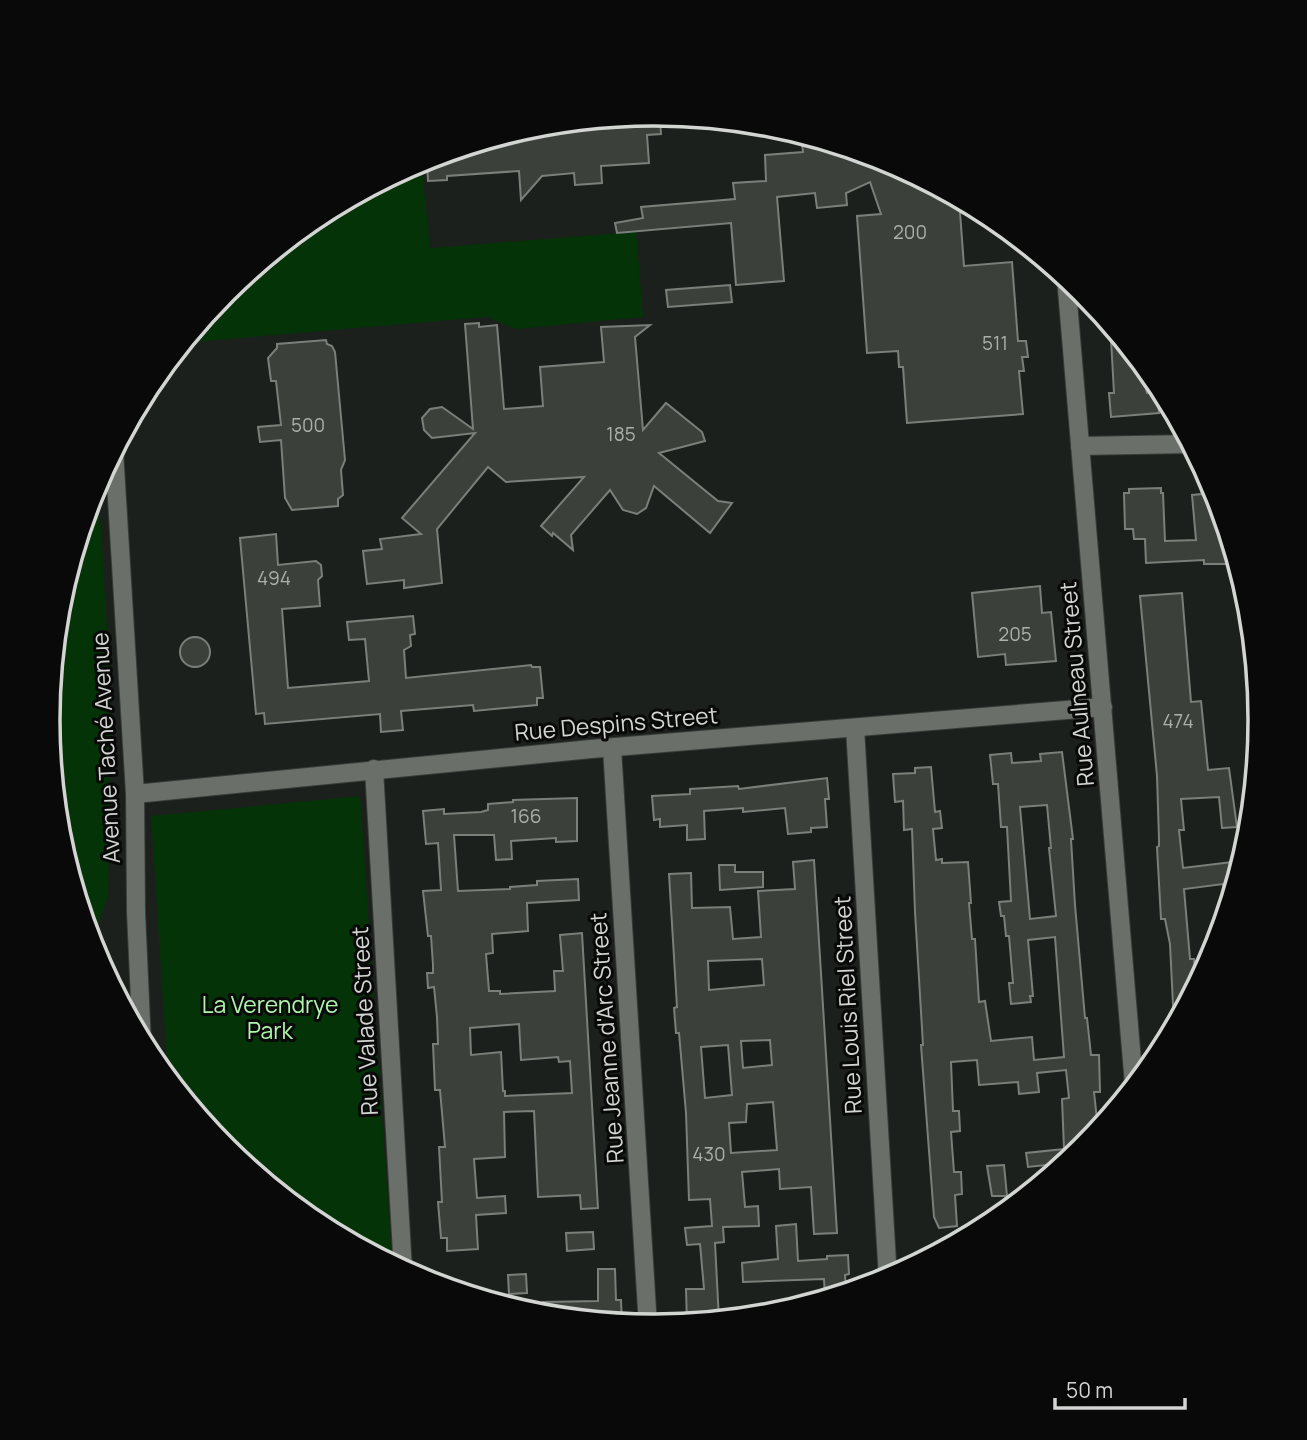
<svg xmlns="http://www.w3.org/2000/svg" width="1307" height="1440" viewBox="0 0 1307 1440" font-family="Manrope,sans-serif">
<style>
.green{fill:#043307}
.building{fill:#3b403b;stroke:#7a7f7a;stroke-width:2;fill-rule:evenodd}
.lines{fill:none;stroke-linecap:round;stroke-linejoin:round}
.minor-casing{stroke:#383b38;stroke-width:20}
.minor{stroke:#6a6f69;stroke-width:18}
.labels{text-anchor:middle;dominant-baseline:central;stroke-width:6;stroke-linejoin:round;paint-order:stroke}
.number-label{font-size:19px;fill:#acb0ac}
.street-label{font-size:23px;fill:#d2d5d2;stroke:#080908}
.park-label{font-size:23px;fill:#b0f4ad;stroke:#080908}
.rim{fill:none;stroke:#d2d5d2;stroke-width:3.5}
</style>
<rect width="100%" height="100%" fill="#1c201c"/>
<g class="green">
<path d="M421 160 430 248 636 232 643 317 516 329 487 317 182 343 225 291 317 216Z"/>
<path d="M98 480 111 699 108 896 96 930 89 939 59 838 47 720 59 601Z"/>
<path d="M360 796 392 1264 316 1224 225 1148 168 1079 151 816Z"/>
</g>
<g class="building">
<path d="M645 115V117L659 116 660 120 661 134 647 135 649 163 601 166 602 183 575 185 574 173 542 176 521 200 519 171 447 176V180L428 181 427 162 429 161V158L536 125Z"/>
<path d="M801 134 886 160 959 199 964 266 1012 262 1018 341H1026L1028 357H1022L1024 371H1019L1023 414 907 423 903 367H899L898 351 867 353 857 216 881 214 870 182 846 193 847 205 817 208 815 193 777 197 784 281 736 285 731 223 617 233 615 223 643 218 641 207 735 199 733 183 766 181 765 155 803 152Z"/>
<path d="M730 285 732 302 668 307 666 290Z"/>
<path d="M479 323V327L497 325 504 409 543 406 540 367 604 362 601 327 650 325 635 337 643 430 666 403 702 432 705 441 659 453 718 501 732 503 710 533 654 486 646 508 637 514 623 510 610 490 571 535 573 550 553 533 552 536 541 526 584 477 506 482 488 467 437 529 442 583 404 588V580L367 584 363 551 382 549 380 539 421 534 402 518 475 433 432 438 424 430 422 418 430 409 442 407 473 429 465 324Z"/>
<path d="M1121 338 1141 363 1147 393 1157 392 1159 413 1111 417 1109 393H1114L1111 339Z"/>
<path d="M326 340 327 344 332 346 335 352 345 460 341 470 343 495 338 499V506L292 510 285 498 281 440 260 442 258 427 281 425 276 381H271L268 358 277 348V344Z"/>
<path d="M1212 486 1217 500 1220 536 1228 535 1237 564H1204V560L1146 563 1145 539H1134L1133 529H1125L1124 493H1129V489L1161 488V493H1163L1165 541 1196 540 1192 495 1202 494 1201 487Z"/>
<path d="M276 534 278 565 316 561 321 565 322 576 318 580 320 606 282 609 288 688 369 681 365 639 349 640 347 622 413 616 415 634 410 635 411 646 404 650 406 678 531 665 532 667H540L543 698H537V705L474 711 473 705 401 711 403 730 381 732 380 714 265 724 264 713 256 714 240 538Z"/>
<path d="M1040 586 1042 613 1051 612 1056 661 1006 665 1005 654 978 657 972 593Z"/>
<path d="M1182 593 1191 702 1201 701 1208 770 1229 768 1237 827 1222 828 1219 797 1181 799 1184 830H1179L1183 868 1241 861 1226 910 1223 884 1184 889 1190 959H1194L1196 985 1174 1025 1170 944 1165 919H1161L1157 847 1159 846V839L1157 776 1140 596Z"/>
<circle cx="195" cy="652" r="15"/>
<path d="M1062 752 1073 839H1071L1075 905 1085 1018H1087L1091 1055H1099L1100 1092H1094L1098 1129 1082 1149 1065 1163 1028 1167 1026 1153 1064 1149 1062 1099 1069 1098 1066 1070 1037 1073 1039 1092 1019 1094 1018 1082 979 1085 977 1060 951 1062 953 1111H959L960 1131 951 1132 954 1172H961L962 1194 955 1195 957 1226 939 1228 934 1217 921 1045H923L915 912 912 829 904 830 903 801 895 802 893 774 915 773V768L931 767 935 812 940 811 942 828 933 829 936 860 942 859V863L968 862 971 903H969L972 939H975L979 1002 985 1001 991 1041 1032 1037 1034 1060 1064 1057 1055 937 1028 940 1033 996H1030L1031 1002 1011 1004 1009 983H1013L1009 936H1006L1004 916H1001L999 902 1011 901 1007 827H1001L998 784H993L990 755 1011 753 1012 763 1041 761 1040 754ZM1047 805 1051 848H1049L1056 916 1030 919 1020 807Z"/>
<path d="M827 778 829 799H825L827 827 811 828V832L788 834 785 808 743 812V808L704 811 705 839 687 840V825L660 827V819L654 820 652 796 690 794V789L738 786 739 789Z"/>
<path d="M577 798V841L556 842V838L511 841 512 859 496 860 494 835H454L458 891 510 889V887L537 885V881L578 879 579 900 527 903 528 931 492 934 493 953 486 954 489 991H500V994L555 991 554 971H563L560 935 582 933 598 1208 581 1209 580 1195 538 1197 534 1111 504 1112 505 1157 474 1159 477 1198 505 1196 506 1213 476 1215 478 1249 447 1251V1238H441L438 1202H442L439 1147H445L440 1090H435L433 1044H438L437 1017 434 987 428 988 427 973H433V965L431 936H428L423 891 441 890 438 843 426 844 423 811 444 809V814L481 812 488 810V804L513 802V800ZM519 1024 521 1060 558 1057 559 1062 570 1061 572 1093 505 1096V1091H503L501 1052 471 1055 470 1028Z"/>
<path d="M814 860 837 1233 814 1234 811 1187 780 1189 779 1169 742 1172 745 1207 758 1206 759 1226 723 1227 724 1242 715 1243 719 1320 687 1323 686 1289H704L700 1244 687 1245 685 1228 712 1226 710 1199 689 1200 686 1113 679 1033H676L674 1008 677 1007 669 874 691 873 692 908 730 907 733 939 761 937 758 891 795 889 793 862ZM762 959 764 985 709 990 708 961ZM770 1040 772 1065 743 1068 741 1041ZM728 1045 732 1095 705 1098 701 1047ZM773 1102 777 1150 731 1153 729 1123 746 1122 747 1104Z"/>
<path d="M719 865H735V872H763V887L720 890Z"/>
<path d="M1004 1165 1007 1196H992L987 1166Z"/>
<path d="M796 1224 798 1261 827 1259V1256L848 1255 849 1274 845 1275 846 1292 825 1298 824 1279 743 1282 742 1263 778 1259 776 1226Z"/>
<path d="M593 1232 594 1249 567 1251 566 1233Z"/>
<path d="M598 1269H615L616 1300H621L622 1323 544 1315 543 1302 598 1301Z"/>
<path d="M526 1274 527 1293 509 1294 508 1275Z"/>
</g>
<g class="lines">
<g class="minor-casing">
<g id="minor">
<path d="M1066 278 1134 1085"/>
<path d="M1080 446 1190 444"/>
<path d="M114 450 135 794 136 912 142 1044"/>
<path d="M855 728 888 1279"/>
<path d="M612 748 648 1326"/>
<path d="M374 769 403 1270"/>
<path d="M135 794 591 749 1103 707"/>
</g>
</g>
<use href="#minor" class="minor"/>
</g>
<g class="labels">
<g class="number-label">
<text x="910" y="232">200</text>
<text x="995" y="343">511</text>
<text x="308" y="425">500</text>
<text x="621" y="434">185</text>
<text x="274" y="578">494</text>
<text x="1015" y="634">205</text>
<text x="1178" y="721">474</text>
<text x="526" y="816">166</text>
<text x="709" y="1154">430</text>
</g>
<g class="street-label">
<text transform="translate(1076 684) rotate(-95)">Rue Aulneau Street</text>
<text transform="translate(616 723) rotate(-5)">Rue Despins Street</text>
<text transform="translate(105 748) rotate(-93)">Avenue Taché Avenue</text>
<text transform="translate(847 1005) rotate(-93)">Rue Louis Riel Street</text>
<text transform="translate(364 1021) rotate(-93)">Rue Valade Street</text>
<text transform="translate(606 1038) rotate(-94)">Rue Jeanne d'Arc Street</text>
</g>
<g class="park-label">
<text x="270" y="1004">La Verendrye<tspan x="270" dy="26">Park</tspan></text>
</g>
</g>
<path d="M0 0H1307V1440H0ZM60 720a594 594 0 1 1 1188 0a594 594 0 1 1-1188 0Z" fill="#080908" fill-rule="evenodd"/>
<path class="rim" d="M60 720a594 594 0 1 1 1188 0a594 594 0 1 1-1188 0Z"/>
<path d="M1055 1398v10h130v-10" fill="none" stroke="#d2d5d2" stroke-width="3.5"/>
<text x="1066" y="1398" font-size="21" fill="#d2d5d2" stroke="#080908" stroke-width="5" paint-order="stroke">50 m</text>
</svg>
